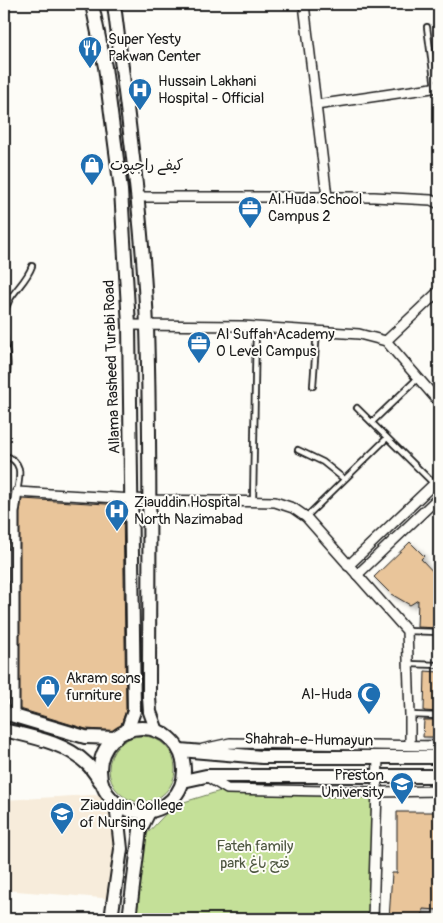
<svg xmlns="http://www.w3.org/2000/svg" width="443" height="923" viewBox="0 0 443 923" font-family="Pangolin,'Playpen Sans Arabic',sans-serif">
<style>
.built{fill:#f7ecdb}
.green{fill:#c4e098;stroke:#707e5a}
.building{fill:#e9c59a;stroke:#1c1c1c;filter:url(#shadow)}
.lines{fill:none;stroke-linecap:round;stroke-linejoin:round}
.service-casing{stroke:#1c1c1c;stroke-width:8}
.minor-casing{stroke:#1c1c1c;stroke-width:12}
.secondary-casing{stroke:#1c1c1c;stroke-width:16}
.service{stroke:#fdfcf7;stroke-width:4.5}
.minor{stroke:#fdfcf7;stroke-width:9}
.secondary{stroke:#fdfcf7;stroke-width:12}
.labels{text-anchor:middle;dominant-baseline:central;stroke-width:4;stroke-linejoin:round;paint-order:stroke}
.poi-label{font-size:15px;fill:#1c1c1c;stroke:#fdfcf7;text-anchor:start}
.street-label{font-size:15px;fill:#1c1c1c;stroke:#fdfcf7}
.park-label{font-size:15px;fill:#4e5741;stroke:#fdfcf7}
</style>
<defs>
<filter id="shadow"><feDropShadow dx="3" dy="3" stdDeviation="2.5" flood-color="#0004"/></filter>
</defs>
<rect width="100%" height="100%" fill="#fdfcf7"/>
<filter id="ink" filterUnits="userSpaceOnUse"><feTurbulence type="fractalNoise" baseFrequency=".02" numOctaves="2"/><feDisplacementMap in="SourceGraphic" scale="10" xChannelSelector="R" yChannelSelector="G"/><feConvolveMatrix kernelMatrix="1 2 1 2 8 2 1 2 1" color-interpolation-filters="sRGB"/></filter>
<g filter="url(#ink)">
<path class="built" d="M108 794 116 803 114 899 4 890V800Z"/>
<g class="green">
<circle cx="142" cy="769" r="33"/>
<path d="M227 789 378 792 371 919H131L143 838 174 805Z"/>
</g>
<g class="building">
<path d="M22 499 123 505 126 710 119 731 86 729 20 709V513Z"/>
<path d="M410 542 424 556 421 559 439 578V628L417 627 418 600 410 605 391 594 374 577Z"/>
<path d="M425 671 439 672V712L424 711Z"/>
<path d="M424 720H439V737H423Z"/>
<path d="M397 812H439V910L423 909 422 919H389L392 873H397Z"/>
</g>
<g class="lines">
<g class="service-casing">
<g id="service">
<path d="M427 27 435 87"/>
<path d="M4 317C6 294 25 286 32 266"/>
<path d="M4 335C7 354 10 370 4 389"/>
<path d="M313 386 317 330"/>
<path d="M357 408 434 484"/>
<path d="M372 422 418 378"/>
<path d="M298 450 323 462 344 479"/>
<path d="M4 455C24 462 20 475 17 492"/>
<path d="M253 501 256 327"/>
<path d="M306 517 387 438"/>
<path d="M407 631 439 632"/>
<path d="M409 664 439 665"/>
<path d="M411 715 439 716"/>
</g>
</g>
<g class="minor-casing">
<g id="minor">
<path d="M304 4 327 197"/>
<path d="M316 105 439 87"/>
<path d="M137 197H374L431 200 439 204"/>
<path d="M129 325 242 326 359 334 386 341 439 402"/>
<path d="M386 341 439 291"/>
<path d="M348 566 439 479"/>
<path d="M357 575 439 497"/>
<path d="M14 715V513L17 492 150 500 275 502 293 508 306 517 407 631 410 715V745"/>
<path d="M203 749 230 743 439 746"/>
<path d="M206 776 227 789 378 792 439 791"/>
<path d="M373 919 378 757"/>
</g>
</g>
<g class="secondary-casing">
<g id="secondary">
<path d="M92 4 105 67 121 190 129 325 134 711 127 731"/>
<path d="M114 4C127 111 143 219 147 327 151 450 149 573 149 697L150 712 157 731"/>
<path d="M4 713 85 737 116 738"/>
<circle cx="142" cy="770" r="42"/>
<path d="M4 730C32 737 64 742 86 763 92 768 96 775 100 781"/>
<path d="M180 750 262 757H439"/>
<path d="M183 781 206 776H439"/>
<path d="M111 919 121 849 116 803"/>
<path d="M129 919 140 830 149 812"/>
</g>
</g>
<use href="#service" class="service"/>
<use href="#minor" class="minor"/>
<use href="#secondary" class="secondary"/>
</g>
</g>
<defs>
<g id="restaurant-pin" transform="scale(1.25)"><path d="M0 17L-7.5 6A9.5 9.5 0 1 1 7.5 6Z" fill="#1f6fb2" stroke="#fdfcf7"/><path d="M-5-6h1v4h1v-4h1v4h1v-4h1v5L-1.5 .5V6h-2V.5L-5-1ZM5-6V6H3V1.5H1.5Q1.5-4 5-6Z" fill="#fff"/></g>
<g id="hospital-pin" transform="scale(1.25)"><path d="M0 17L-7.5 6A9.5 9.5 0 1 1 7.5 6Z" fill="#1f6fb2" stroke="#fdfcf7"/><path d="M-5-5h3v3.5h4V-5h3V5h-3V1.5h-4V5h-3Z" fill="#fff"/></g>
<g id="shop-pin" transform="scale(1.25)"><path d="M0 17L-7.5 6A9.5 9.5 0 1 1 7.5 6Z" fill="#1f6fb2" stroke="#fdfcf7"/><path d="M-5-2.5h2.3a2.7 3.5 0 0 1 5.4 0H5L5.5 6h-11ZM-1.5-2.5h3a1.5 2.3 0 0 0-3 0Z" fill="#fff"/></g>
<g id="office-pin" transform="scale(1.25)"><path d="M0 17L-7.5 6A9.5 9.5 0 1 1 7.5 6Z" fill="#1f6fb2" stroke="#fdfcf7"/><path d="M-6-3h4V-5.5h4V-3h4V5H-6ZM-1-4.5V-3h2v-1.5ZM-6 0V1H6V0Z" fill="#fff"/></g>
<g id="mosque-pin" transform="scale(1.25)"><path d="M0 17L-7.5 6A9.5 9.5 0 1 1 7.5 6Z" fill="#1f6fb2" stroke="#fdfcf7"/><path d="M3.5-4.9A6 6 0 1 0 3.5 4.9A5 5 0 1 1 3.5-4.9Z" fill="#fff"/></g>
<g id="university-pin" transform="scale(1.25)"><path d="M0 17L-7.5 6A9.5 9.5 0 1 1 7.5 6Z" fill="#1f6fb2" stroke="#fdfcf7"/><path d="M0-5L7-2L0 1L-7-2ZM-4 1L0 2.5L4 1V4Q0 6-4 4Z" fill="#fff"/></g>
</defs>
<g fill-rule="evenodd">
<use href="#restaurant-pin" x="90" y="48"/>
<use href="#hospital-pin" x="140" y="90"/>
<use href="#shop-pin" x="92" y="165"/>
<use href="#office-pin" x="250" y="208"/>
<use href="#office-pin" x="199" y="343"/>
<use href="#hospital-pin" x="117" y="511"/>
<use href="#shop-pin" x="48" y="687"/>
<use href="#mosque-pin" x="369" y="694"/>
<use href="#university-pin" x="402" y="784"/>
<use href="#university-pin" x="62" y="814"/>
</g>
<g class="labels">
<g class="poi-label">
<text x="108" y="39">Super Yesty<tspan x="108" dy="17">Pakwan Center</tspan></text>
<text x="158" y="81">Hussain Lakhani<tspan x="158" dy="17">Hospital - Official</tspan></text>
<text x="110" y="165">کیفے راجپوت</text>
<text x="268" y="199">Al Huda School<tspan x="268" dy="17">Campus 2</tspan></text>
<text x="216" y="334">Al Suffah Academy<tspan x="216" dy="17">O Level Campus</tspan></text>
<text x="134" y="502">Ziauddin Hospital<tspan x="134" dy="17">North Nazimabad</tspan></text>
<text x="66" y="678">Akram sons<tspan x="66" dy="17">furniture</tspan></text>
<text x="352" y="694" text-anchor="end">Al-Huda</text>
<text x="384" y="775" text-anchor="end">Preston<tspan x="384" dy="17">University</tspan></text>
<text x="80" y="805">Ziauddin College<tspan x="80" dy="17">of Nursing</tspan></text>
</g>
<g class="street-label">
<text transform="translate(112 367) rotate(-92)">Allama Rasheed Turabi Road</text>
<text transform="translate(309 740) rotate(1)">Shahrah-e-Humayun</text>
</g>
<g class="park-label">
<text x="255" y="846">Fateh family<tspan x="255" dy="17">park فتح باغ</tspan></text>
</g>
</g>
<rect width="443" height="923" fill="none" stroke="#fdfcf7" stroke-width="20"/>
<rect x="10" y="10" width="423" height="903" fill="none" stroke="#1c1c1c" stroke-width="2" filter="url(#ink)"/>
</svg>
